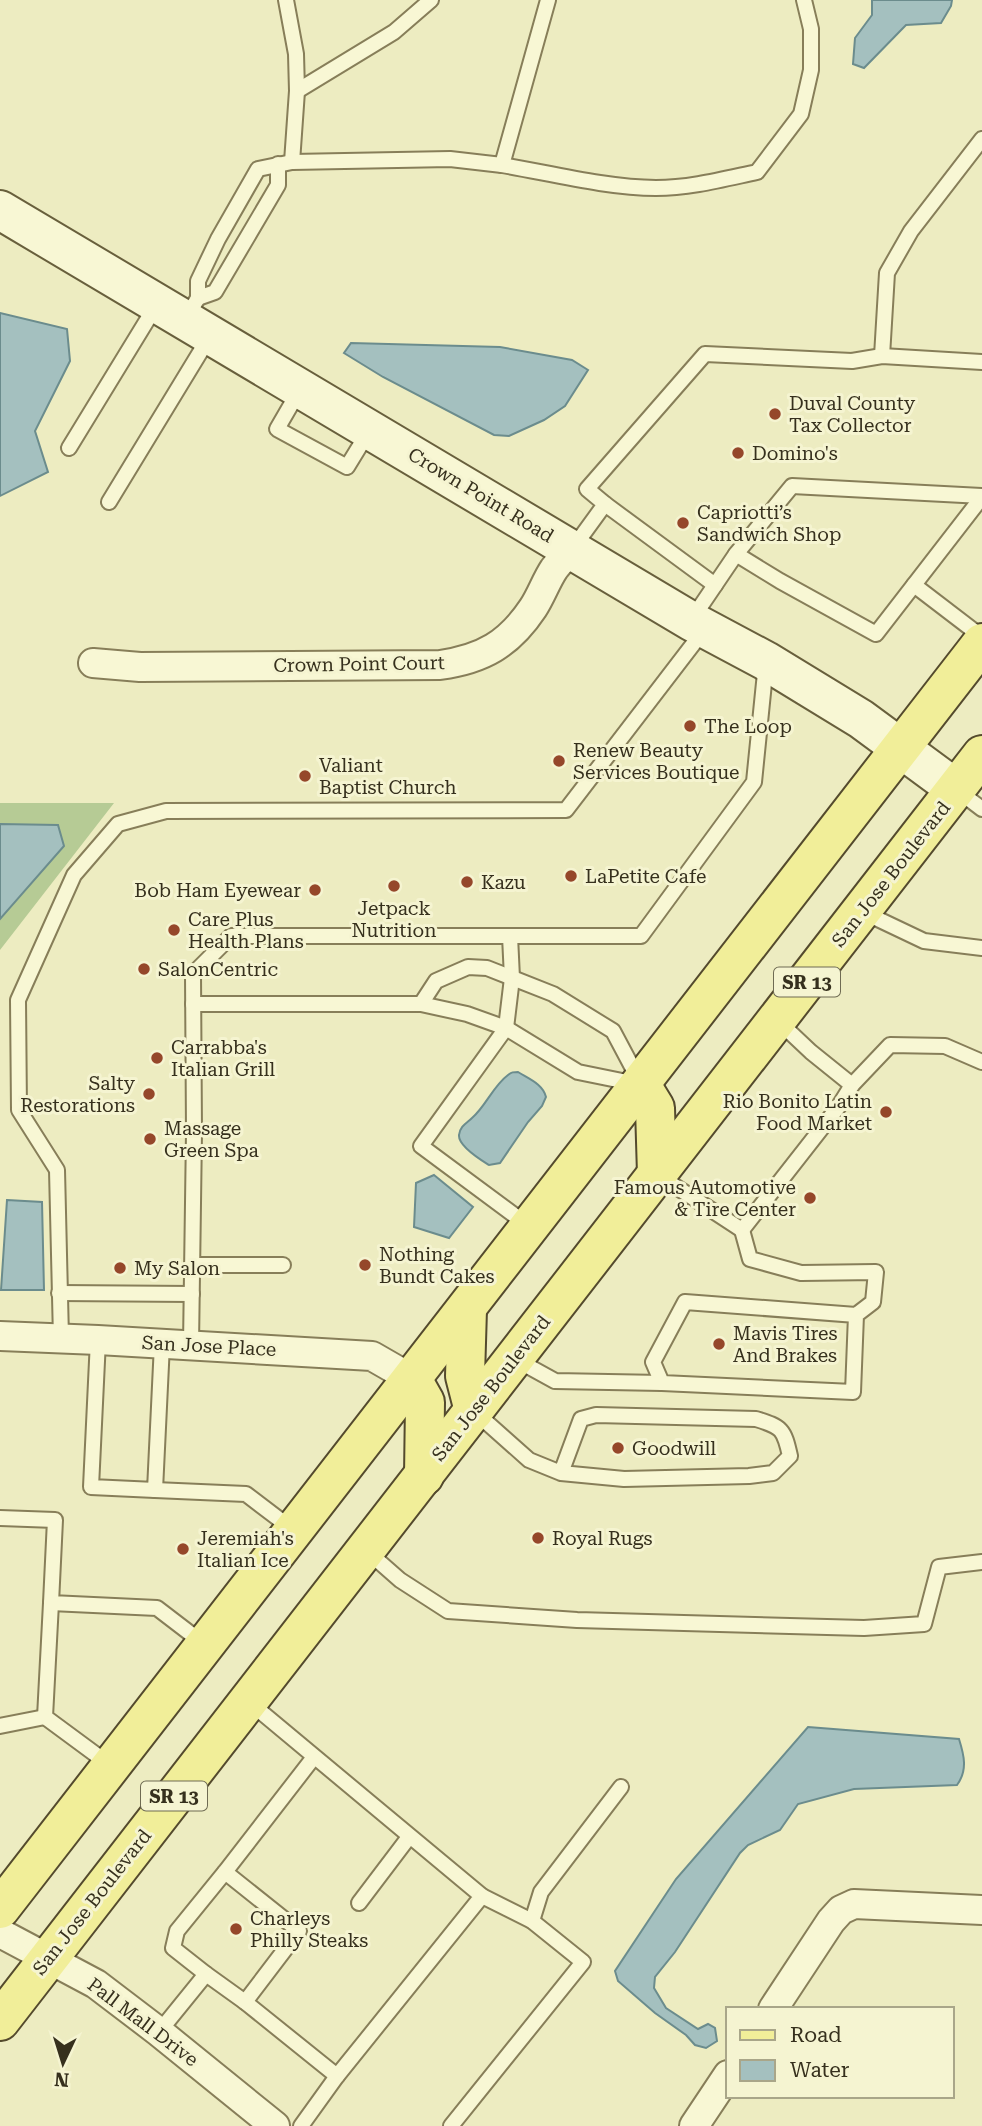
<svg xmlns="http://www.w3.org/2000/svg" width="982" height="2126" viewBox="0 0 982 2126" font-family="'Roboto Serif',serif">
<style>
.green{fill:#b6cb95}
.water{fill:#a4c0bf;stroke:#6b8c8d;stroke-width:2}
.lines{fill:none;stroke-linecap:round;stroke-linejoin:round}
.lane-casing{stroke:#877e59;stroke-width:18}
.street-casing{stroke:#877e59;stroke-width:32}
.secondary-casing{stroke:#685f3c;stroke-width:42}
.primary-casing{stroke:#544a2d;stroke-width:42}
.lane{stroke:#f8f7d4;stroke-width:14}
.street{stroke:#f8f7d4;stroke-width:28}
.secondary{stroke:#f8f7d4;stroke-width:38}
.primary{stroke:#f1ee99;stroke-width:38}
.poi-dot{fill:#95472a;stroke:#f5f4d1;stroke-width:2.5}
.labels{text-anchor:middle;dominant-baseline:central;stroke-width:6;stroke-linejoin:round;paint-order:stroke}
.shield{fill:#f5f4d1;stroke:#6f6b53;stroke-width:2}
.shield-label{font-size:18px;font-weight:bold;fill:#36301d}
.poi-label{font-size:19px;fill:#36301d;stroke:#f5f4d1;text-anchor:start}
.street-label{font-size:19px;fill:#36301d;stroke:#f5f4d1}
</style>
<rect width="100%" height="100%" fill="#edecc1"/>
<path class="green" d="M0 803H114L0 950V919L64 846 58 825 0 824Z"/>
<g class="water">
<path d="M872 0H952L951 6 941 23 906 25 864 68 853 64 855 38 872 15Z"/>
<path d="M0 313 67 329 70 361 35 431 48 472 0 496Z"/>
<path d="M351 343 500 347 572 360 588 370 565 406 544 420 509 436 494 435 383 377 344 353Z"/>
<path d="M0 824 58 825 64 846 0 919Z"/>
<path d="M518 1072C529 1079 543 1084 546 1097L542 1106 528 1122 500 1163 489 1165C481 1160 458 1146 459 1135 460 1126 467 1123 472 1118 486 1106 493 1086 508 1075 512 1072 513 1072 518 1072Z"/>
<path d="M434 1175 473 1207 449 1238 414 1227 416 1183Z"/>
<path d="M7 1200 42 1202 44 1290H1Z"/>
<path d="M808 1727 959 1739C964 1755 968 1770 957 1785L854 1789 798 1804 780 1830 748 1845 740 1853 675 1952 655 1977 654 1988 666 2008 698 2029 708 2024 715 2028 717 2041 706 2048 695 2045 686 2035 655 2013 618 1981 615 1971 676 1879Z"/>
</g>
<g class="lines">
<g class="lane-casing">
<g id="lane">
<path d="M286 0 296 54 297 91 292 162"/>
<path d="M297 91 394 32 431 0"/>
<path d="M502 165C549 173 608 188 656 188 690 188 724 179 757 172L801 114 811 70V29L804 0"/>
<path d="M198 298 215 292 278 185V164"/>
<path d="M186 318 198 298V281L218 239 258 169 292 162 450 159 502 165 548 0"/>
<path d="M882 356 887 273 911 231 982 139"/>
<path d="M299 391 277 429 347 467 369 431"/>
<path d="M69 448 157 304"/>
<path d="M109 502 210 336"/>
<path d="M605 504 715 585"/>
<path d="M573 548 605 504 587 489 705 354 852 361 882 356 982 362"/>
<path d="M736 554 792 486 982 496"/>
<path d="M914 585 982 637"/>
<path d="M692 619 736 554 780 581 876 634 982 497"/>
<path d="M957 790 982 809"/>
<path d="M863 912 924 941 982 948"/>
<path d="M510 936 512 978 506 1028 421 1146 529 1226"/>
<path d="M193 1004H421L467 1014 506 1028 578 1072 637 1084"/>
<path d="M421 1004 436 981 468 967 487 968 553 994 613 1031 639 1080"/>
<path d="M852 1085 890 1045 945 1046 982 1062"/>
<path d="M658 1175 742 1230 839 1106 852 1085 811 1052 777 1020"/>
<path d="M742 1230 750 1259 801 1273 876 1272 873 1302 856 1315 685 1302 653 1362 662 1383 853 1392 856 1315"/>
<path d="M192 1265H283"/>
<path d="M59 1293 192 1294"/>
<path d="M61 1338 57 1170 19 1110 18 1000 74 875 118 824 166 811 566 810 704 630"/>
<path d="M98 1340 91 1487 155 1490 162 1344"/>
<path d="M191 1345 194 1132 193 974 231 936H641L754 782 766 663"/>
<path d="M515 1359 555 1381 662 1383"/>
<path d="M475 1412 529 1460 561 1473 624 1479 749 1476 773 1473 790 1456C784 1429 782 1427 756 1419L596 1415 581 1419 561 1473"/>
<path d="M155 1490 246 1494 292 1529"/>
<path d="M0 1518 55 1520 51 1603 157 1608 204 1644"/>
<path d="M367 1551 400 1580 448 1611 577 1620 864 1628 924 1624 939 1567 982 1562"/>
<path d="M51 1603 45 1717 110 1765"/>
<path d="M249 1702 482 1896 337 2076 301 2126"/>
<path d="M0 1726 45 1717"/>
<path d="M225 1872 299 1931 245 2002"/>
<path d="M359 1903 409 1837"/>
<path d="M532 1921 541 1892 621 1787"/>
<path d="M206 1974 173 1948 177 1931 225 1872 314 1757"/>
<path d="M159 2032 206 1974 245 2002 337 2076"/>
<path d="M451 2126 583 1962 532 1921 482 1896"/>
</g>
</g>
<g class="street-casing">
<g id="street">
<path d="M93 663 140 667 440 665C483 659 509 644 533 608 541 596 546 581 554 569 559 562 566 556 572 549"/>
<path d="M0 1336 98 1340 372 1356 412 1379"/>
<path d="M0 1933 96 1984 159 2032 275 2126"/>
<path d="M773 2009 831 1921 841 1910 854 1904 982 1910"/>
<path d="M694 2126 728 2075"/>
</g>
</g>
<g class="secondary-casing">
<path id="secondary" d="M0 210 691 621 766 661 861 719 956 789"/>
</g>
<g class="primary-casing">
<g id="primary">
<path d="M641 1085 655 1108 657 1174"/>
<path d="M467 1309 465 1376 474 1411"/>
<path d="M412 1379 425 1402 424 1476"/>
<path d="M0 1909 982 643"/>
<path d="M0 2021 982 755"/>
</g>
</g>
<use href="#lane" class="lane"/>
<use href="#street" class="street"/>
<use href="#secondary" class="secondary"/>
<use href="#primary" class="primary"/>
</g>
<g class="poi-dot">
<circle cx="775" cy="414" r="7"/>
<circle cx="738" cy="453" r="7"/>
<circle cx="683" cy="523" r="7"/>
<circle cx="690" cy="726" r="7"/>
<circle cx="559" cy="761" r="7"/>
<circle cx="305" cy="776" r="7"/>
<circle cx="571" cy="876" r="7"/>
<circle cx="467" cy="882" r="7"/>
<circle cx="394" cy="886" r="7"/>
<circle cx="315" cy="890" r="7"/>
<circle cx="174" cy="930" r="7"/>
<circle cx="144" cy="969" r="7"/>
<circle cx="157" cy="1058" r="7"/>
<circle cx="149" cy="1094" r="7"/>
<circle cx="886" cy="1112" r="7"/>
<circle cx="150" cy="1139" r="7"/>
<circle cx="810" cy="1198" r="7"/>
<circle cx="365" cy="1265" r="7"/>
<circle cx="120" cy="1268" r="7"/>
<circle cx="719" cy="1344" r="7"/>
<circle cx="618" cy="1448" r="7"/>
<circle cx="538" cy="1538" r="7"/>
<circle cx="183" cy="1549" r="7"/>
<circle cx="236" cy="1929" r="7"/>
</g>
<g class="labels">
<g class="shield">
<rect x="774" y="967.5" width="66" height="29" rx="5"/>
<rect x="141" y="1781.5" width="66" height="29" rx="5"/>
</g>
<g class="shield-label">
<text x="807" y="982">SR 13</text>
<text x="174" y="1796">SR 13</text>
</g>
<g class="poi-label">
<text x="789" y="403">Duval County<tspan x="789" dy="22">Tax Collector</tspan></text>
<text x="752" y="453">Domino's</text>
<text x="697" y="512">Capriotti’s<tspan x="697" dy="22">Sandwich Shop</tspan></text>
<text x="704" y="726">The Loop</text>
<text x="573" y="750">Renew Beauty<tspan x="573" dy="22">Services Boutique</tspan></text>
<text x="319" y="765">Valiant<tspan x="319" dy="22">Baptist Church</tspan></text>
<text x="585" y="876">LaPetite Cafe</text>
<text x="481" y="882">Kazu</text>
<text x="301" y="890" text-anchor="end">Bob Ham Eyewear</text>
<text x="394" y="908" text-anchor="middle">Jetpack<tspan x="394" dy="22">Nutrition</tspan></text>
<text x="188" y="919">Care Plus<tspan x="188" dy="22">Health Plans</tspan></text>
<text x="158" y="969">SalonCentric</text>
<text x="171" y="1047">Carrabba's<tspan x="171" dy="22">Italian Grill</tspan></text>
<text x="135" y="1083" text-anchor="end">Salty<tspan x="135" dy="22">Restorations</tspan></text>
<text x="872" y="1101" text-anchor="end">Rio Bonito Latin<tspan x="872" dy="22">Food Market</tspan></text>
<text x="164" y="1128">Massage<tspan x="164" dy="22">Green Spa</tspan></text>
<text x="796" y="1187" text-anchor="end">Famous Automotive<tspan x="796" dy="22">&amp; Tire Center</tspan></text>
<text x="379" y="1254">Nothing<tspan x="379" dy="22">Bundt Cakes</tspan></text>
<text x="134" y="1268">My Salon</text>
<text x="733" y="1333">Mavis Tires<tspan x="733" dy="22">And Brakes</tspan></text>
<text x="632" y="1448">Goodwill</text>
<text x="197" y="1538">Jeremiah's<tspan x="197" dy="22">Italian Ice</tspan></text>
<text x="552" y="1538">Royal Rugs</text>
<text x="250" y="1918">Charleys<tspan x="250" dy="22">Philly Steaks</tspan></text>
</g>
<g class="street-label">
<text transform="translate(481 495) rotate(31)">Crown Point Road</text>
<text transform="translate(359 664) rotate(-1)">Crown Point Court</text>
<text transform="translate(891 874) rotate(-52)">San Jose Boulevard</text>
<text transform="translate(209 1346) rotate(3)">San Jose Place</text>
<text transform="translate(491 1388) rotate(-52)">San Jose Boulevard</text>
<text transform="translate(92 1902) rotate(-52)">San Jose Boulevard</text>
<text transform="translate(143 2022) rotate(37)">Pall Mall Drive</text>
</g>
</g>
<rect x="726" y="2007" width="228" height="91" fill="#f5f4d1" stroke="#a9a689" stroke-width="2"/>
<rect x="740" y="2030" width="35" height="10" fill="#f1ee99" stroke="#a9a689" stroke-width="2"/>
<text x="790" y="2042" font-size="21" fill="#36301d">Road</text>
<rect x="740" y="2060" width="35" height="21" fill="#a4c0bf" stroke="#a9a689" stroke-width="2"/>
<text x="790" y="2077" font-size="21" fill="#36301d">Water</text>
<g transform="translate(63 2063) rotate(184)" stroke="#f5f4d1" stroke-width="5" paint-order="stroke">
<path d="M0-5L12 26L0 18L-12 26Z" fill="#36301d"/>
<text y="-10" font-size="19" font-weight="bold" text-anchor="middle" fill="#36301d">N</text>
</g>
</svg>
